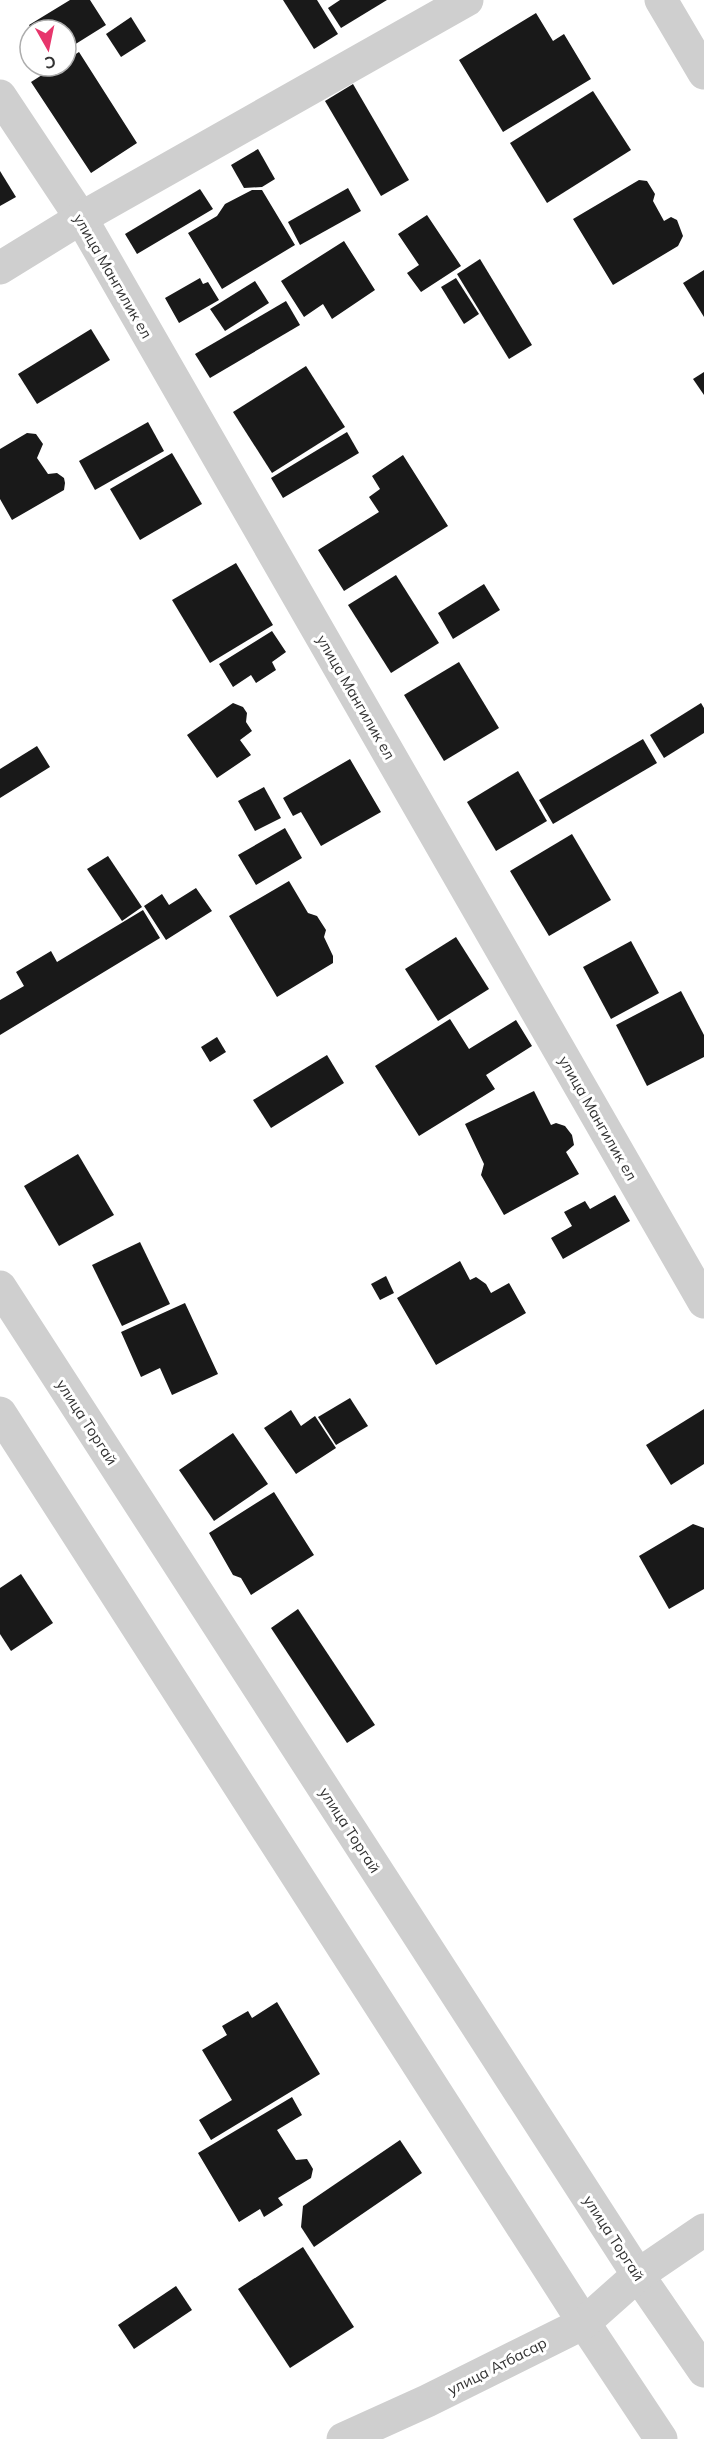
<svg xmlns="http://www.w3.org/2000/svg" width="704" height="2439" viewBox="0 0 704 2439" font-family="Mulish,sans-serif">
<style>
.building{fill:#191919}
.lines{fill:none;stroke-linecap:round;stroke-linejoin:round}
.street{stroke:#cfcfcf;stroke-width:33}
.labels{text-anchor:middle;dominant-baseline:central;stroke-width:6;stroke-linejoin:round;paint-order:stroke}
.street-label{font-size:15px;fill:#323232;stroke:#fff}
</style>
<rect width="100%" height="100%" fill="#fff"/>
<g class="building">
<path d="M70 0H90L106 25 66 50V30H32L29 25Z"/>
<path d="M283 0H317L338 34 314 49Z"/>
<path d="M340 0H387L341 28 328 8Z"/>
<path d="M536 13 553 41 564 34 591 79 503 132 459 60Z"/>
<path d="M131 17 146 41 121 57 106 34Z"/>
<path d="M79 52 137 143 91 173 31 82 56 66H66V60Z"/>
<path d="M353 84 409 180 381 196 325 101Z"/>
<path d="M593 91 631 150 547 203 510 143Z"/>
<path d="M258 149 275 179 262 187 244 188 231 165Z"/>
<path d="M0 171 16 197 0 206Z"/>
<path d="M639 180 647 181 655 194 653 201 664 221 671 217 677 220 683 236 678 246 613 285 573 219Z"/>
<path d="M348 188 361 211 300 245 288 222Z"/>
<path d="M200 189 213 209 137 254 125 234Z"/>
<path d="M252 190H262L295 245 222 289 188 233 217 216 225 204Z"/>
<path d="M427 215 461 266 421 292 407 273 419 265 398 234Z"/>
<path d="M344 241 375 290 332 319 323 304 304 317 281 281Z"/>
<path d="M480 259 532 345 509 359 457 274Z"/>
<path d="M704 270V317L683 283Z"/>
<path d="M200 278 203 284 208 282 219 300 179 323 165 298Z"/>
<path d="M456 278 479 314 464 324 441 287Z"/>
<path d="M255 281 269 303 225 331 210 309Z"/>
<path d="M286 301 300 325 210 378 195 354Z"/>
<path d="M91 329 110 360 37 404 18 374Z"/>
<path d="M306 366 345 427 272 473 233 412Z"/>
<path d="M704 372V395L693 379Z"/>
<path d="M148 422 164 451 95 490 79 461Z"/>
<path d="M347 432 359 453 283 498 271 478Z"/>
<path d="M27 433 36 434 43 444 37 458 48 474 57 473 64 478 65 483 64 490 12 520 0 499V449Z"/>
<path d="M172 453 202 504 140 540 110 489Z"/>
<path d="M403 455 448 526 344 591 318 550 379 512 369 497 380 489 372 476Z"/>
<path d="M236 563 273 625 210 663 172 600Z"/>
<path d="M396 575 439 643 391 673 348 605Z"/>
<path d="M484 584 500 610 453 639 438 613Z"/>
<path d="M272 631 286 652 272 662 276 670 256 683 251 675 233 687 219 664Z"/>
<path d="M459 662 499 728 444 761 404 695Z"/>
<path d="M233 703 243 707 247 713 246 722 252 731 240 740 251 755 217 778 187 735Z"/>
<path d="M701 703 704 708V733L664 758 650 735Z"/>
<path d="M643 739 657 763 553 824 539 800Z"/>
<path d="M37 746 50 767 0 798V769Z"/>
<path d="M350 759 381 812 321 846 301 812 293 816 283 798Z"/>
<path d="M518 771 547 821 496 851 467 802Z"/>
<path d="M264 787 281 818 255 831 238 801Z"/>
<path d="M285 828 302 858 256 885 238 855Z"/>
<path d="M572 834 611 900 549 936 510 871Z"/>
<path d="M108 856 142 907 122 921 87 869Z"/>
<path d="M289 881 308 913 317 916 326 930 324 937 333 956V963L277 997 229 916Z"/>
<path d="M196 888 212 911 166 940 144 906 162 894 169 905Z"/>
<path d="M143 910 160 938 0 1035V1000L24 986 16 972 51 951 57 962Z"/>
<path d="M456 937 489 989 438 1021 405 969Z"/>
<path d="M631 941 659 993 611 1019 583 967Z"/>
<path d="M681 991 704 1035V1057L647 1086 616 1025Z"/>
<path d="M450 1019 469 1049 516 1020 532 1046 486 1075 495 1089 419 1136 375 1066Z"/>
<path d="M217 1037 226 1052 210 1062 201 1047Z"/>
<path d="M327 1055 344 1083 271 1128 253 1100Z"/>
<path d="M534 1091 551 1125 556 1123 565 1126 572 1135 574 1145 566 1152 579 1174 504 1215 481 1175 484 1164 465 1124Z"/>
<path d="M78 1154 114 1215 59 1246 24 1186Z"/>
<path d="M615 1195 630 1221 563 1259 551 1238 572 1226 564 1212 585 1201 590 1209Z"/>
<path d="M140 1242 170 1304 122 1326 92 1265Z"/>
<path d="M460 1261 470 1280 476 1277 486 1284 491 1293 509 1283 526 1313 436 1365 397 1298Z"/>
<path d="M386 1276 394 1293 380 1300 371 1284Z"/>
<path d="M185 1303 218 1374 172 1395 160 1368 141 1377 121 1332Z"/>
<path d="M350 1398 368 1426 336 1445 318 1417Z"/>
<path d="M704 1409V1464L671 1485 646 1445Z"/>
<path d="M291 1410 301 1426 315 1416 336 1448 296 1474 264 1428Z"/>
<path d="M233 1433 268 1484 214 1521 179 1470Z"/>
<path d="M274 1492 314 1555 251 1595 241 1578 233 1575 209 1533Z"/>
<path d="M693 1524 704 1528V1589L669 1609 639 1556Z"/>
<path d="M21 1574 53 1623 11 1651 0 1634V1588Z"/>
<path d="M298 1609 375 1725 347 1743 271 1628Z"/>
<path d="M277 2002 320 2074 211 2140 199 2120 232 2100 202 2050 227 2035 222 2026 248 2011 252 2018Z"/>
<path d="M292 2097 302 2115 277 2130 296 2160 307 2159 313 2169 311 2178 278 2198 283 2205 264 2217 260 2209 239 2222 198 2153Z"/>
<path d="M400 2140 422 2173 314 2247 301 2227 303 2206Z"/>
<path d="M303 2247 354 2327 290 2368 238 2289Z"/>
<path d="M176 2286 192 2310 134 2349 118 2325Z"/>
</g>
<g class="lines">
<g class="street">
<path d="M661 0 704 73"/>
<path d="M0 96 81 218 704 1302"/>
<path d="M0 268 81 218 467 0"/>
<path d="M0 1287 638 2275 704 2371"/>
<path d="M0 1413 584 2323 661 2439"/>
<path d="M343 2439 427 2401 584 2323 638 2275 704 2230"/>
</g>
</g>
<g class="labels">
<g class="street-label">
<text transform="translate(113 276) rotate(60)">улица Мангилик ел</text>
<text transform="translate(356 697) rotate(60)">улица Мангилик ел</text>
<text transform="translate(598 1118) rotate(60)">улица Мангилик ел</text>
<text transform="translate(87 1422) rotate(57)">улица Торгай</text>
<text transform="translate(350 1830) rotate(57)">улица Торгай</text>
<text transform="translate(614 2238) rotate(57)">улица Торгай</text>
<text transform="translate(497 2366) rotate(-27)">улица Атбасар</text>
</g>
</g>
<g transform="translate(48 48) rotate(171)"><circle r="28" fill="#ffffff" stroke="#adadad" stroke-width="1.5"/>
<path d="M0-4.5L10 22L0 15L-10 22Z" fill="#e7366c"/>
<text y="-9" font-size="16" font-weight="bold" text-anchor="middle" fill="#323232">С</text>
</g>
</svg>
